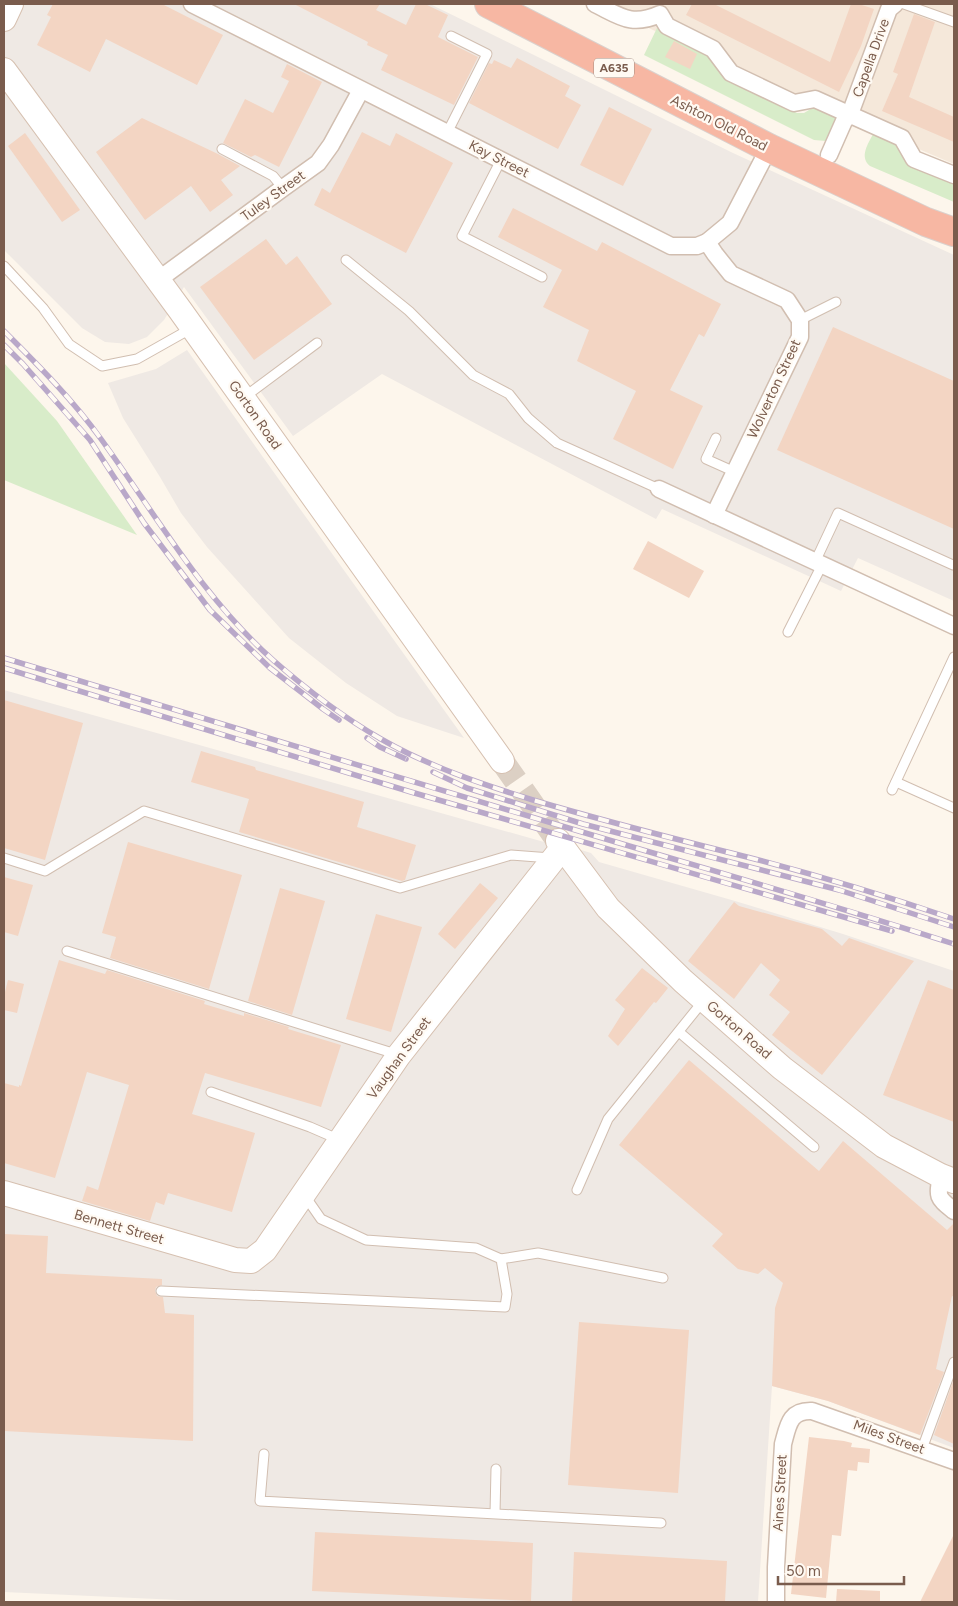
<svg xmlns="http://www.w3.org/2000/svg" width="958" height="1606" viewBox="0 0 958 1606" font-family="Figtree,sans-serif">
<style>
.residential{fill:#f5e8da}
.industrial{fill:#efe9e4}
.green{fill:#d8ecc9}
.building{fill:#f3d5c3}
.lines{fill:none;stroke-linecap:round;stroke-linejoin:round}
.secondary-tunnel{stroke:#dcd0c4;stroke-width:24;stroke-dasharray:24 12;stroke-linecap:butt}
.lane-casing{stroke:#d1beb0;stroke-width:11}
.street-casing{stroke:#d1beb0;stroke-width:19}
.secondary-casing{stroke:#d6c0b0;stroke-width:26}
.highway-casing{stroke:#dad1cd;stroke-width:30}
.lane{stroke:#fff;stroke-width:9}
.street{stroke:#fff;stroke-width:16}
.secondary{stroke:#fff;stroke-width:24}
.highway{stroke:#f7b7a3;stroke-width:28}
.rail-casing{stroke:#b9a8c9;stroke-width:5.5}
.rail{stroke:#fffaf3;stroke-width:4;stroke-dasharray:11;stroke-linecap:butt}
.labels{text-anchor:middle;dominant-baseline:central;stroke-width:4.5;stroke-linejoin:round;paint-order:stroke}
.shield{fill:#fffaf3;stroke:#a28b7f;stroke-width:1}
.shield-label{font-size:12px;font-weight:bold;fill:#7a5c4d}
.street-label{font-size:14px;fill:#7a5c4d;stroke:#fffaf3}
</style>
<rect width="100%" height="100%" fill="#fdf6ec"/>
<path class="residential" d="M597 4H954V164L817 106Z"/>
<g class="industrial">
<path d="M4 4H430L733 153 954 255V601L858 558 841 591 662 509 656 519 382 374 293 436 184 287 164 320 147 337 129 344 105 342 82 328 4 250Z"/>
<path d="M187 350 265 460 464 738 397 716 346 683 289 638 207 547 181 513 160 477 123 418 108 383 156 369Z"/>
<path d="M4 690 544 842 542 838 591 853 599 862 735 901 843 934 954 971V1448L828 1401 772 1386 758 1602H222L4 1592Z"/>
</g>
<g class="green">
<path d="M657 28 709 54 714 65 723 77 797 113H804L814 107 840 119 826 141 814 140 644 55Z"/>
<path d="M873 134 897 144 903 158 911 165 954 183V202L870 166C859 157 868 144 873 134Z"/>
<path d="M4 363 57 421 137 535 4 480Z"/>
</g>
<g class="building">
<path d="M53 4H162L223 35 197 85 106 39 90 72 37 45 51 17 47 15Z"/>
<path d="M294 4H380L376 10 406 25 416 4H425L448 15 438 37 478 57 454 105 381 70 388 55 367 45 368 42Z"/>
<path d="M692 4H714L830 62 851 4H859L874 9 861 46 839 92 686 15Z"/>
<path d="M914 14 935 22 909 97 954 117V142L882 111 898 74 893 72Z"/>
<path d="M674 41 697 54 690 69 665 57Z"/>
<path d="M517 58 570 86 565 96 581 105 558 149 469 103 489 63 492 64 494 60 511 68Z"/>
<path d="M287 64 322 82 279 167 255 155 251 157 223 143 245 99 273 113 289 81 281 77Z"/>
<path d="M609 107 652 129 623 186 580 165Z"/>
<path d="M142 118 218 154 240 166 221 180 233 195 210 212 191 186 145 220 96 152Z"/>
<path d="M362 132 390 146 396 133 453 163 406 253 314 205 322 188 330 193Z"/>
<path d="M25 133 80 210 62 222 8 146Z"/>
<path d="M513 208 597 251 602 242 721 304 704 337 699 334 670 390 703 406 673 469 613 439 636 391 577 361 589 330 543 307 562 270 498 237Z"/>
<path d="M266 239 286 265 297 256 332 304 254 360 200 287Z"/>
<path d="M833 327 954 381V529L777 450Z"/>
<path d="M648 541 704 571 689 598 633 569Z"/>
<path d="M4 700 83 723 45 860 4 848Z"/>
<path d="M201 751 255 767 256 770 364 802 357 827 416 845 405 880 402 881 239 832 249 799 191 782Z"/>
<path d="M128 842 242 875 209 989 110 958 116 937 102 933Z"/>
<path d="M4 877 33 885 18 936 4 932Z"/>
<path d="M480 883 498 898 455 949 438 934Z"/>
<path d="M280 888 325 901 292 1015 248 1001Z"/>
<path d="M734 902 739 906 822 929 842 946 849 938 914 961 822 1075 772 1035 790 1012 769 995 780 980 761 963 734 999 688 961Z"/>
<path d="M376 914 422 927 391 1032 346 1019Z"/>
<path d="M59 960 105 974 107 970 205 1001 204 1004 244 1016V1013L289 1027 288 1029 341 1045 321 1107 205 1073 192 1114 255 1133 232 1212 168 1193 164 1205 156 1202 150 1221 82 1201 87 1186 98 1190 129 1085 87 1072 55 1178 4 1163V1083L19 1087V1085L21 1086Z"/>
<path d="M642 968 668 988 656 1003 654 1002 618 1046 608 1036 625 1009 615 1000Z"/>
<path d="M8 980 24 984 17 1013 4 1010V996Z"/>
<path d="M928 980 954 990V1122L883 1095Z"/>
<path d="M689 1060 819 1171 843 1141 947 1230 954 1223V1297L952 1296 936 1369 944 1372 920 1435 828 1401 772 1386 775 1308 783 1283 765 1268 758 1274 738 1269 712 1246 723 1234 619 1145Z"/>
<path d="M4 1234 48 1236 46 1273 162 1279V1285L156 1287 155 1291 157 1296 163 1297 165 1313 194 1315 193 1441 4 1431Z"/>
<path d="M579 1322 689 1330 678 1493 568 1485Z"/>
<path d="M954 1379V1444L934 1435Z"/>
<path d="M809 1437 844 1441 852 1443 851 1447 870 1449 869 1463 858 1462 857 1471 848 1470 841 1536 832 1535 826 1598 791 1594Z"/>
<path d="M315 1532 533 1543 531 1601 312 1591Z"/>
<path d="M954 1534V1602H920Z"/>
<path d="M574 1552 727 1561 725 1602H572Z"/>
<path d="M837 1589 880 1591V1602H836Z"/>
</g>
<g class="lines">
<path class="secondary-tunnel" d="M502 761 558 841"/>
<g class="lane-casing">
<g id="lane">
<path d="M904 4 954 22"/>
<path d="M447 133 487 54 451 36"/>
<path d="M222 149 273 176 283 188"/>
<path d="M501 160 462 236 542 277"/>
<path d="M346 260 409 311 473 375 509 394 528 418 557 443 659 489"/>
<path d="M4 266 43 308 69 344 102 366 137 359 192 328"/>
<path d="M800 320 836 302"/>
<path d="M243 398 317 343"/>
<path d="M716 438 706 459 735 472"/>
<path d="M815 562 838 513 953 565"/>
<path d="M788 632 822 565"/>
<path d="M896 782 954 808"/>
<path d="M892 790 954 657"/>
<path d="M4 858 45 871 144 811 400 888 511 855 551 858"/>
<path d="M67 951 399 1055"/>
<path d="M679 1032 814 1147"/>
<path d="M211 1092 310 1127 340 1140"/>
<path d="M577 1190 608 1119 704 1000"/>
<path d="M501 1259 538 1253 663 1278"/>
<path d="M161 1291 505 1307 507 1294 501 1259 476 1248 366 1240 321 1219 305 1196"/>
<path d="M922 1449 954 1362"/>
<path d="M264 1454 260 1501 661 1523"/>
<path d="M495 1513 496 1469"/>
</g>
</g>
<g class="street-casing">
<g id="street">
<path d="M192 4 671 246H697L707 242 730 223 769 148"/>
<path d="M595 4C620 16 631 27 660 14L667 26 713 49 731 73 794 103 815 99 902 138 914 159 954 175"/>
<path d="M829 155 844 121 850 114 889 9 895 4"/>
<path d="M707 242 715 254 731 274 787 300 800 320V337L714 515"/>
<path d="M158 280 283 188 318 163 331 145 361 90"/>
<path d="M659 489 954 626"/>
<path d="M941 1176C937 1198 937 1197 954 1211"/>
<path d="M776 1602V1567L783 1444C788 1426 789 1410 812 1411L954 1461"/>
</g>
</g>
<g class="secondary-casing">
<g id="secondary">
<path d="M4 19 11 4"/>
<path d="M4 70 180 310 502 761"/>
<path d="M558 841 608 908 683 981 782 1068 884 1146 941 1176 954 1181"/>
<path d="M4 1193 235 1260 251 1261 265 1250 399 1055 563 847"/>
</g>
</g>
<g class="highway-casing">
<path id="highway" d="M489 4 769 148 926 222 954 232"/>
</g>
<use href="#lane" class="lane"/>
<use href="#street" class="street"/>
<use href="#secondary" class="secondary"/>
<use href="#highway" class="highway"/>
<g class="rail-casing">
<g id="rail">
<path d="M4 331C38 365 73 400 101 439 156 515 203 598 273 660 306 689 343 717 381 739 428 766 481 784 533 800 604 821 675 839 747 857 817 875 886 896 954 919"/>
<path d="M4 345 23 364 90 440 144 523 210 610 270 668 323 709 339 720"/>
<path d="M4 658C196 716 389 775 582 832 706 869 831 904 954 944"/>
<path d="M4 668 411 792 892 931"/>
<path d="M367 738 380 747 406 759"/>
<path d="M433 772 467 788 583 824 839 890 954 927"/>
</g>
</g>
<use href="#rail" class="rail"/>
</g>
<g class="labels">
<rect class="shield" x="594" y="58.5" width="40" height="19" rx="4"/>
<g class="shield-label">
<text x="614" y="68">A635</text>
</g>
<g class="street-label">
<text transform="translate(871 58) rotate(-70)">Capella Drive</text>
<text transform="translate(719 123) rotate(27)">Ashton Old Road</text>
<text transform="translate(499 159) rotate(27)">Kay Street</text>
<text transform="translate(273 196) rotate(-36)">Tuley Street</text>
<text transform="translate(774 389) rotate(-65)">Wolverton Street</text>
<text transform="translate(255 415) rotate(55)">Gorton Road</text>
<text transform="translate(739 1030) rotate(41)">Gorton Road</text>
<text transform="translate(399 1058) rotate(-54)">Vaughan Street</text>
<text transform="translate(119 1227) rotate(16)">Bennett Street</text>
<text transform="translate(889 1437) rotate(20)">Miles Street</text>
<text transform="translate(780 1493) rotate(-87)">Aines Street</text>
</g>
</g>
<rect width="958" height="1606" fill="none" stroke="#7a5c4d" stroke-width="10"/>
<path d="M778 1576v8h126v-8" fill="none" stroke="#7a5c4d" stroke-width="2.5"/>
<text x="786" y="1576" font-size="15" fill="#7a5c4d" stroke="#fffaf3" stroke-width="4" paint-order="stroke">50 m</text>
</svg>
